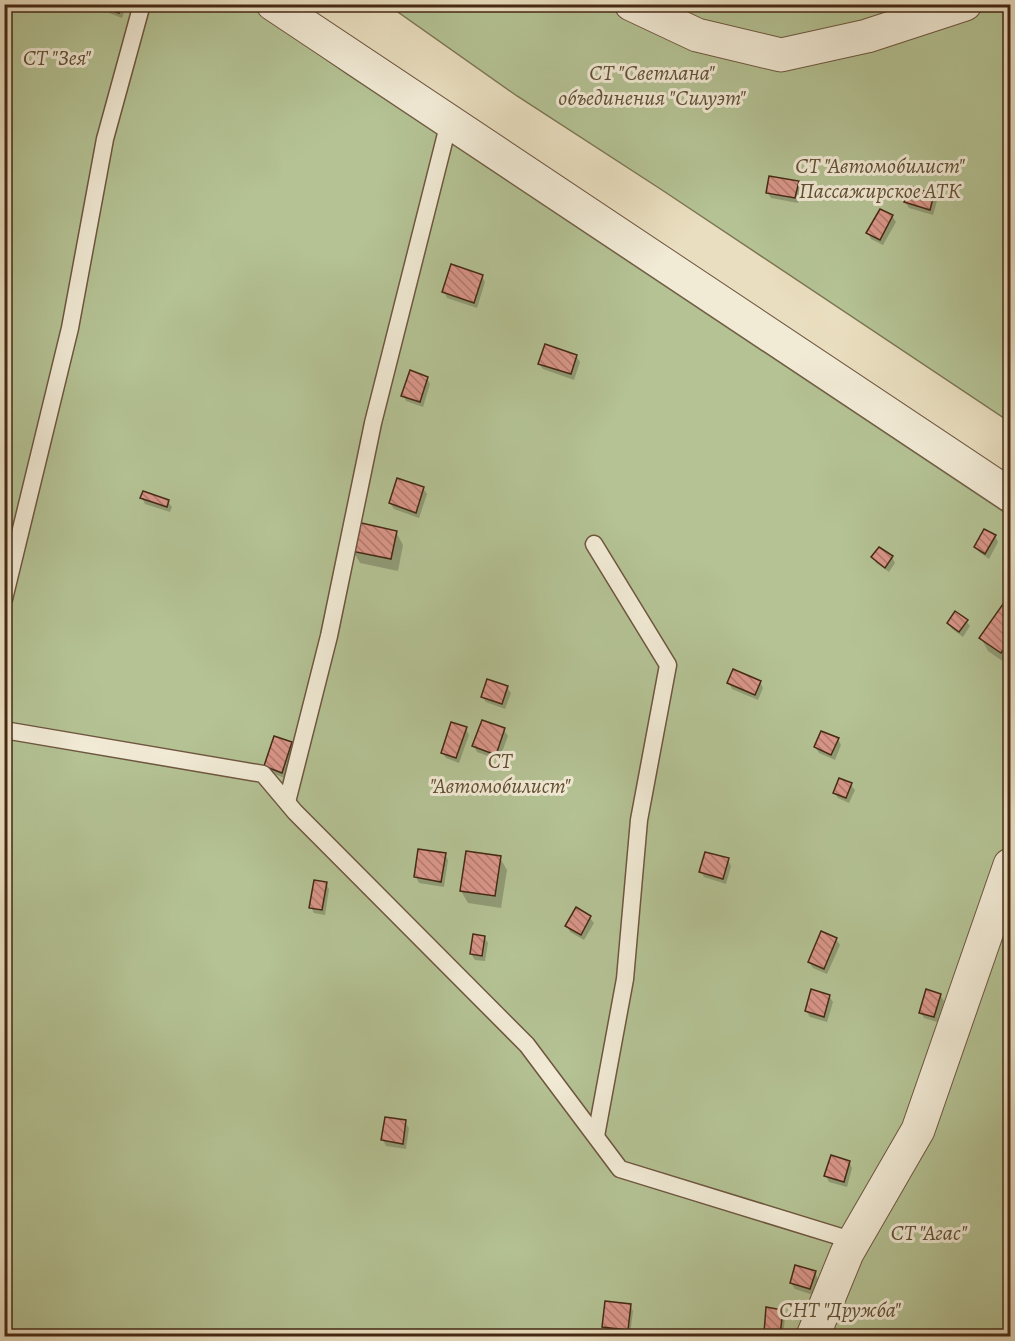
<svg xmlns="http://www.w3.org/2000/svg" width="1015" height="1341" viewBox="0 0 1015 1341" font-family="Alegreya,serif">
<style>
.garden{fill:#b4c294;stroke:#7c7654;stroke-width:1.5}
.shadow{fill:#0003}
.building{fill:url(#building-back-hatch);stroke:#452914;stroke-width:1.5}
.lines{fill:none;stroke-linecap:round;stroke-linejoin:round}
.service-casing{stroke:#6e563f;stroke-width:19}
.minor-casing{stroke:#6e563f;stroke-width:35}
.service{stroke:#f1ead5;stroke-width:16}
.minor{stroke:#f1ead5;stroke-width:33}
.labels{text-anchor:middle;dominant-baseline:central;stroke-width:6;stroke-linejoin:round;paint-order:stroke}
.park-label{font-size:22px;font-style:italic;fill:#614f34;stroke:#f1ead5}
</style>
<defs>
<pattern id="building-back-hatch" width="6" height="6" patternUnits="userSpaceOnUse" patternTransform="scale(1.5)"><rect width="6" height="6" fill="#d99689"/><path d="M-1 5l2 2M0 0l6 6M5-1l2 2" fill="none" stroke="#b27a6f"/></pattern>
</defs>
<rect width="100%" height="100%" fill="#e9debf"/>
<filter id="stains"><feTurbulence type="fractalNoise" baseFrequency=".00333" numOctaves="4"/><feColorMatrix values="0 0 0 0 .2 0 0 0 0 .09 0 0 0 0 .02 0 0 0 .5 -.17"/></filter>
<radialGradient id="worn" r=".72"><stop offset=".6" stop-color="#630" stop-opacity="0"/><stop offset="1" stop-color="#630" stop-opacity=".3"/></radialGradient>
<g class="garden">
<path d="M5 5H248L347 74 1010 516V1336H5Z"/>
<path d="M388 5H1010V422L662 190 517 96Z"/>
</g>
<g class="shadow">
<path d="M106 4H127L122 18 109 13 106 7Z"/>
<path d="M798 183 801 189 798 203 771 198 767 192Z"/>
<path d="M933 195 937 201 933 215 909 208 905 202Z"/>
<path d="M892 216 896 222 883 245 871 239 868 233Z"/>
<path d="M482 276 485 282 477 308 447 298 444 292Z"/>
<path d="M576 356 580 362 574 380 543 369 539 364Z"/>
<path d="M427 378 430 384 423 407 406 401 403 395Z"/>
<path d="M423 488 427 494 419 518 394 509 390 503Z"/>
<path d="M142 498 168 502 172 507 170 512 145 504Z"/>
<path d="M396 532 403 545 398 571 360 563 353 551Z"/>
<path d="M995 536 998 542 989 559 979 552 976 547Z"/>
<path d="M873 557H892L895 563 889 572 876 563Z"/>
<path d="M1003 606 1010 611V662L1008 665 988 651 981 638Z"/>
<path d="M966 621 970 626 963 637 952 629 948 623Z"/>
<path d="M760 682 763 688 758 700 732 689 729 683Z"/>
<path d="M507 688 511 693 505 709 486 702 482 696Z"/>
<path d="M466 729 469 735 459 763 446 758 442 752Z"/>
<path d="M504 730 508 736 499 760 477 752 474 746Z"/>
<path d="M838 739 841 745 835 760 819 753 815 747Z"/>
<path d="M291 744 295 749 285 778 269 772 265 766Z"/>
<path d="M851 785 855 790 849 803 838 798 835 793Z"/>
<path d="M445 854 448 860 444 887 419 883 416 877Z"/>
<path d="M500 858 507 870 501 908 468 903 461 891Z"/>
<path d="M728 860 731 866 726 884 704 877 701 872Z"/>
<path d="M326 883 329 889 325 915 314 913 311 907Z"/>
<path d="M576 909 590 918 594 923 584 940 570 932 567 926Z"/>
<path d="M484 937 488 943 485 961 475 960 471 954Z"/>
<path d="M836 939 840 945 827 974 813 968 809 962Z"/>
<path d="M940 995 944 1001 937 1022 924 1018 921 1012Z"/>
<path d="M829 996 833 1002 827 1022 810 1017 806 1011Z"/>
<path d="M405 1122 409 1128 406 1149 386 1146 383 1140Z"/>
<path d="M849 1162 852 1168 847 1187 829 1182 826 1176Z"/>
<path d="M815 1273 818 1279 813 1295 795 1289 791 1283Z"/>
<path d="M630 1305 633 1311 630 1335 607 1333 604 1327Z"/>
<path d="M782 1311 785 1317 783 1336H768L765 1332Z"/>
</g>
<g class="building">
<path d="M105 4H122L119 13 104 8Z"/>
<path d="M769 176 799 181 795 198 766 193Z"/>
<path d="M909 186 934 194 930 210 904 202Z"/>
<path d="M880 209 893 215 880 240 866 233Z"/>
<path d="M451 264 483 275 474 303 442 292Z"/>
<path d="M545 344 577 355 571 374 538 364Z"/>
<path d="M410 370 428 377 420 402 401 396Z"/>
<path d="M397 478 424 487 416 513 389 503Z"/>
<path d="M143 491 169 500 167 507 140 498Z"/>
<path d="M357 522 397 531 391 559 351 551Z"/>
<path d="M984 529 996 535 985 554 974 547Z"/>
<path d="M879 547 893 556 885 568 871 557Z"/>
<path d="M1003 604 1010 610V640L1001 653 979 638Z"/>
<path d="M955 611 968 620 959 632 947 623Z"/>
<path d="M733 669 761 681 755 695 727 683Z"/>
<path d="M487 679 508 686 502 704 481 697Z"/>
<path d="M482 720 505 728 496 755 472 746Z"/>
<path d="M451 722 467 727 456 758 441 753Z"/>
<path d="M821 731 839 738 831 755 814 747Z"/>
<path d="M274 736 292 742 282 773 264 766Z"/>
<path d="M839 778 852 783 846 798 833 793Z"/>
<path d="M418 849 446 853 441 882 414 877Z"/>
<path d="M466 851 501 856 495 896 460 891Z"/>
<path d="M705 852 729 858 723 879 699 872Z"/>
<path d="M314 880 327 882 322 910 309 908Z"/>
<path d="M576 907 591 916 581 935 565 926Z"/>
<path d="M821 931 837 938 824 969 808 962Z"/>
<path d="M473 934 485 936 482 956 470 954Z"/>
<path d="M811 989 830 995 824 1017 805 1011Z"/>
<path d="M926 989 941 994 934 1017 919 1013Z"/>
<path d="M385 1117 406 1120 403 1144 381 1140Z"/>
<path d="M831 1155 850 1161 844 1182 824 1176Z"/>
<path d="M795 1265 816 1271 810 1289 790 1283Z"/>
<path d="M605 1301 631 1304 628 1330 602 1327Z"/>
<path d="M766 1307 783 1310 780 1335 764 1333Z"/>
</g>
<g class="lines">
<g class="service-casing">
<g id="service">
<path d="M594 544 668 665 639 820 625 979 596 1136"/>
<path d="M4 599 70 328 105 139 142 4"/>
<path d="M4 730 263 774 295 812 527 1045 620 1169 854 1241"/>
<path d="M287 802 329 636 373 423 449 122"/>
</g>
</g>
<g class="minor-casing">
<g id="minor">
<path d="M273 4 1010 495"/>
<path d="M631 4 697 35 781 55 867 36 965 4"/>
<path d="M813 1336 847 1253 918 1130 1010 865"/>
</g>
</g>
<use href="#service" class="service"/>
<use href="#minor" class="minor"/>
</g>
<g class="labels">
<g class="park-label">
<text x="57" y="58">СТ "Зея"</text>
<text x="652" y="73">СТ "Светлана"<tspan x="652" dy="25">объединения "Силуэт"</tspan></text>
<text x="880" y="166">СТ "Автомобилист"<tspan x="880" dy="25">Пассажирское АТК</tspan></text>
<text x="500" y="761">СТ<tspan x="500" dy="25">"Автомобилист"</tspan></text>
<text x="929" y="1233">СТ "Агас"</text>
<text x="840" y="1310">СНТ "Дружба"</text>
</g>
</g>
<rect width="1015" height="1341" fill="none" stroke="#e9debf" stroke-width="24"/>
<rect x="6" y="6" width="1003" height="1329" fill="none" stroke="#452914" stroke-width="3"/>
<rect x="12" y="12" width="991" height="1317" fill="none" stroke="#452914" stroke-width="1.5"/>
<rect width="100%" height="100%" filter="url(#stains)"/>
<rect width="100%" height="100%" fill="url(#worn)"/>
</svg>
